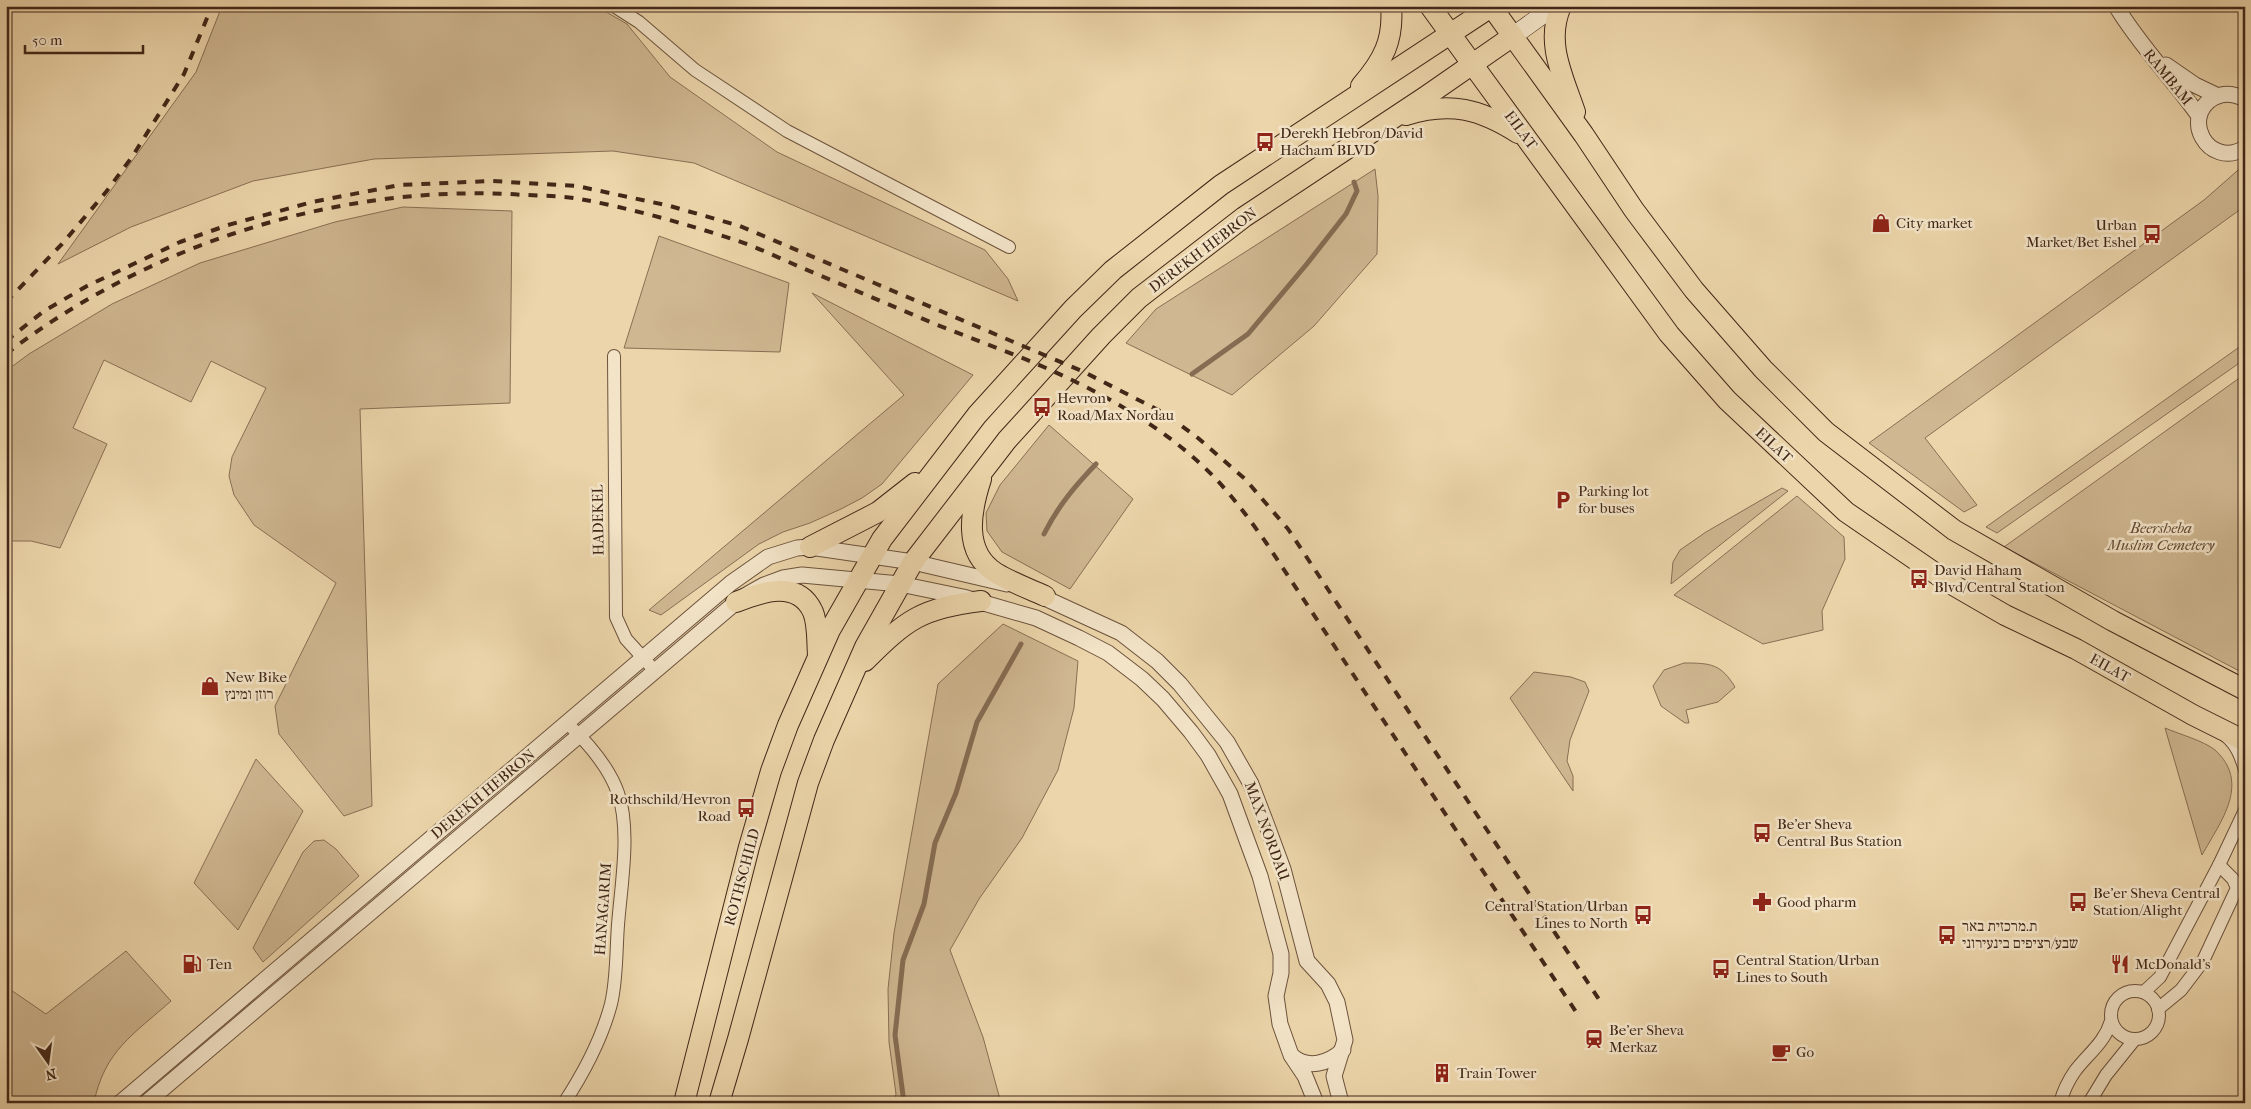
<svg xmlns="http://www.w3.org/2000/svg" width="2251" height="1109" viewBox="0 0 2251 1109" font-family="'IM FELL French Canon','Frank Ruhl Libre',serif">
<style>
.green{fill:#cfb791;stroke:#886f54}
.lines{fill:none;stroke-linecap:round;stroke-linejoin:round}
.stream{stroke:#856c52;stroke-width:5}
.minor-casing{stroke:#6c523c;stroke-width:14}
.tertiary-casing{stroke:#6c523c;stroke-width:17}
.secondary-casing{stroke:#412718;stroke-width:19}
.trunk-casing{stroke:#412718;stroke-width:22}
.minor{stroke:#f3e4c8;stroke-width:12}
.tertiary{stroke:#f3e4c8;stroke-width:15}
.secondary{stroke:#f3e4c8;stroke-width:18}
.trunk{stroke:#ecd5aa;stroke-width:20}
.rail{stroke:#412718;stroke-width:4;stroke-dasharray:9 9;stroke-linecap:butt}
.labels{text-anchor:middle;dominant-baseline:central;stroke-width:5;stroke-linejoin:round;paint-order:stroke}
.street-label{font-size:15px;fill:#412718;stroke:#f3e4c8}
.poi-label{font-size:15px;fill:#412718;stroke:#f3e4c8;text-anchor:start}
.park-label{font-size:15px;font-style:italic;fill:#5d4430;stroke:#f3e4c8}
</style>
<rect width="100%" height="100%" fill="#ecd5aa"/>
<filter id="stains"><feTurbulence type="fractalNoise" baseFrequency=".004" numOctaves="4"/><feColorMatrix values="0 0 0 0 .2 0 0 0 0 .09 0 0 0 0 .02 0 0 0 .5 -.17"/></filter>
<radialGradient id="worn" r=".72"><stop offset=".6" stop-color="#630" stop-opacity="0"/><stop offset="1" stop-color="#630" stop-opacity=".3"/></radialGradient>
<g class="green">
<path d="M222 6H596L627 24 670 77 777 152 985 250 1008 279 1018 301 694 163 613 151 374 159 253 181 131 227 58 264 196 72Z"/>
<path d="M2245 164V206L1925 438 1977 505 1964 512 1869 443 2204 200Z"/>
<path d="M1375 169 1378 196 1377 254 1314 326 1232 395 1126 343 1156 309Z"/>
<path d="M403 207 512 211 510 403 360 409 372 806 344 816 279 734 275 706 336 583 254 525 234 495 229 476 232 457 266 388 211 361 191 402 104 360 73 428 107 444 60 548 31 541H6V371L29 354 112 304 200 263 335 222Z"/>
<path d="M659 236 789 283 780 352 624 348Z"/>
<path d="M812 293 973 375 882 484 862 498 841 509 810 523 783 532 759 544 661 615 649 610 904 395Z"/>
<path d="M2245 343V359L1997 533 1986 527Z"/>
<path d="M2245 374V674L2004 547Z"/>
<path d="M1049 425 1133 499 1070 589 1002 552 987 531 986 513 1000 485Z"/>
<path d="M1782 488 1788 491 1671 584 1673 562 1680 550 1706 532Z"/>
<path d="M1797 496 1844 537 1845 559 1822 611 1823 630 1763 644 1674 595Z"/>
<path d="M1003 624 1078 661 1074 708 1058 770 1022 838 979 899 950 950 983 1037 1001 1103H894L896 1094 889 1042 888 989 894 933 938 684Z"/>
<path d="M1684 663C1711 663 1721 664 1735 687L1718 702 1686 710 1689 723H1685L1661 706 1653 686 1664 670Z"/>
<path d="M1534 672 1571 677 1585 682 1589 691 1570 740 1567 761 1573 776V791L1510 698Z"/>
<path d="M2165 728C2179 734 2204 741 2215 750 2251 783 2221 821 2202 855Z"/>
<path d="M256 759 303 811 238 930 194 883Z"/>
<path d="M324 840 336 849 359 876 263 962 253 948 303 852 314 841Z"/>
<path d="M126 951 171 1001C134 1034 104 1051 94 1103H6L8 988 46 1014Z"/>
</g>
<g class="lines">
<g class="stream">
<path d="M1192 374 1248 334 1306 265 1346 214 1357 191 1354 182"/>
<path d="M1044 534C1058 506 1075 486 1096 464"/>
<path d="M904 1103 895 1035 903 960 924 904 935 843 956 793 977 722 1021 644"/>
</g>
<g class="minor-casing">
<g id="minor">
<path d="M614 6 639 22 695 70 787 131 1009 247"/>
<path d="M614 356 616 617 626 639 655 671"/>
<path d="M2226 736C2237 745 2241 757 2245 770"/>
<circle cx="2135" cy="1015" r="24"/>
<path d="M2144 992 2160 977 2219 865 2245 810"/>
<path d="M2158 1009 2181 990 2203 961 2237 888 2233 879 2219 865"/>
<path d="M564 1103C583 1074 602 1038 611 1004 617 979 616 951 618 925 621 885 631 830 618 793 609 767 586 741 567 723"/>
<path d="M2060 1103C2063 1092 2068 1081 2075 1071 2088 1054 2105 1042 2111 1021"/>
<path d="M2089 1103 2106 1075 2135 1039"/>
</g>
</g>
<g class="tertiary-casing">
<g id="tertiary">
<path d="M2116 6C2140 46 2172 78 2199 116"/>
<path d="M2166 65 2195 85 2218 96"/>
<path d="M2245 99C2235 94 2225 92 2215 97 2179 116 2208 170 2245 148"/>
<path d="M1036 594 1121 633 1157 661 1180 684 1227 742 1251 784 1266 823 1283 869 1307 961 1328 984 1337 1002 1345 1040 1334 1076 1341 1103"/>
<path d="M1292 1056C1308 1070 1329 1063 1343 1050"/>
<path d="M120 1103 731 583 768 557 797 548 810 547 913 562 1007 584"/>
<path d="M146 1103 741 598 764 585 783 578 802 575 900 584 963 597 1036 618 1079 638 1108 653 1142 679 1163 699 1191 732 1208 755 1230 794 1260 876 1281 954V973L1276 996 1280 1024 1291 1055 1305 1076 1316 1103"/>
</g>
</g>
<g class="secondary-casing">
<path id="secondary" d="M1513 36 1555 6"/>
</g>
<g class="trunk-casing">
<g id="trunk">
<path d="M1430 6 1669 334 1727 400 1846 512 1948 582 2005 615 2076 649 2193 715 2245 741"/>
<path d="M1491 6 1584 135 1634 210 1694 290 1763 369 1826 432 1954 530 2113 621 2245 690"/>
<path d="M1561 6C1545 43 1563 76 1575 112"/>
<path d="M1361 86C1383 61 1394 40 1391 6"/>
<path d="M1406 115C1450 101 1480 109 1518 133"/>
<path d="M981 479C971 510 962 552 996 573 1011 582 1029 589 1045 596"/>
<path d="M810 547 878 512 915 483"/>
<path d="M736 602C761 592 798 579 813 612 818 624 817 642 818 655"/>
<path d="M865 661C907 619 922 608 981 601"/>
<path d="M684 1103 749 847 771 771 788 725 830 630 882 539 977 415 1073 309 1113 270 1221 185 1491 7"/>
<path d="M719 1103 738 1039 808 783 824 740 865 647 913 562 1007 440 1101 336 1139 298 1244 217 1425 97 1513 36"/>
</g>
</g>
<use href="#minor" class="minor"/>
<use href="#tertiary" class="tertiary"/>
<use href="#secondary" class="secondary"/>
<use href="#trunk" class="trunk"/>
<g class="rail">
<path d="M6 302 62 244 106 192 132 157 184 74 212 6"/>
<path d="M6 341 44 311 87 286 180 242 228 225 276 212 312 202 400 185 492 181 577 186 670 206 740 226 1082 371 1164 413 1198 438 1245 479 1288 529 1602 1004"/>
<path d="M6 354C148 245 331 186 510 194 533 196 557 195 580 199 629 208 687 224 735 240 757 247 779 258 800 267 845 286 890 305 935 324 972 339 1010 352 1046 368 1102 393 1160 425 1205 468 1229 491 1248 517 1267 544L1580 1018"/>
</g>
</g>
<defs>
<g id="bus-bare" transform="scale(1.5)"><path d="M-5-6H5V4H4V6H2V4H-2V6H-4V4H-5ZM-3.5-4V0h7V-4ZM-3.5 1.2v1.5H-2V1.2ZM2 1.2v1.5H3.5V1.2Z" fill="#8f2418" stroke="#f3e4c8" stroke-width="2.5" paint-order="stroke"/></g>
<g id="shop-bare" transform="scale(1.5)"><path d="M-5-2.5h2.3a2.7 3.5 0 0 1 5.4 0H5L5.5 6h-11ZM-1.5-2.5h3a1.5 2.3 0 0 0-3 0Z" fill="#8f2418" stroke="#f3e4c8" stroke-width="2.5" paint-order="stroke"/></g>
<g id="parking-bare" transform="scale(1.5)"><path d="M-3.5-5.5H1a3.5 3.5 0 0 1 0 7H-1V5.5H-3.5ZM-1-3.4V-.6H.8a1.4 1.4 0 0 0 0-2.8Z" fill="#8f2418" stroke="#f3e4c8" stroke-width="2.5" paint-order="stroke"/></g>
<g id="pharmacy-bare" transform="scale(1.5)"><path d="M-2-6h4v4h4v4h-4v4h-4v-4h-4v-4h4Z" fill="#8f2418" stroke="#f3e4c8" stroke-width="2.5" paint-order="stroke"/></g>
<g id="fuel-bare" transform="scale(1.5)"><path d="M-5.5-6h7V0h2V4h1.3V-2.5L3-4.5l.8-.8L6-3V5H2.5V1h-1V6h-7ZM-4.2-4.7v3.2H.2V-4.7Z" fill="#8f2418" stroke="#f3e4c8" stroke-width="2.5" paint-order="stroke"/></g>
<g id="restaurant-bare" transform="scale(1.5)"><path d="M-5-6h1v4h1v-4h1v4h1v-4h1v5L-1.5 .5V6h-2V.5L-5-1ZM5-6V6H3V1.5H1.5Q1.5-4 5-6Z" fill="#8f2418" stroke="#f3e4c8" stroke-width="2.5" paint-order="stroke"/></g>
<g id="station-bare" transform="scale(1.5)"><path d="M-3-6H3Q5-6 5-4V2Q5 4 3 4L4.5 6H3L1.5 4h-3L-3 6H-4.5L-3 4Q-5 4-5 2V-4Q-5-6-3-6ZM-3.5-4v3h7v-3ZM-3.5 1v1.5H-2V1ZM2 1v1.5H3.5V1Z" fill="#8f2418" stroke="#f3e4c8" stroke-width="2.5" paint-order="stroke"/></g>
<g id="cafe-bare" transform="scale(1.5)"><path d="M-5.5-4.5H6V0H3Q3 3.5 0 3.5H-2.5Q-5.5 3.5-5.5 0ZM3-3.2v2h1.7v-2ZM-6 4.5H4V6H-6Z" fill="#8f2418" stroke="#f3e4c8" stroke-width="2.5" paint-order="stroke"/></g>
<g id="building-bare" transform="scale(1.5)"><path d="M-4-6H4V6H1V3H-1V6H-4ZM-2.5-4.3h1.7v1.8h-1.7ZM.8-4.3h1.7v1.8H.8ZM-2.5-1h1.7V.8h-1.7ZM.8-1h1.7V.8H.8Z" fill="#8f2418" stroke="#f3e4c8" stroke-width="2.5" paint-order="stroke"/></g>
</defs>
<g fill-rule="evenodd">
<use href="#bus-bare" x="1265" y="142"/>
<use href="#shop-bare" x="1881" y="223"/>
<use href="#bus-bare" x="2152" y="234"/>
<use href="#bus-bare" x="1042" y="407"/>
<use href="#parking-bare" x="1563" y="500"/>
<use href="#bus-bare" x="1919" y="579"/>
<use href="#shop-bare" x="210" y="686"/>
<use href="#bus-bare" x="746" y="808"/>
<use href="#bus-bare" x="1762" y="833"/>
<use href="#pharmacy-bare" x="1762" y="902"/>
<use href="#bus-bare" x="2078" y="902"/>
<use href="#bus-bare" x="1643" y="915"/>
<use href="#bus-bare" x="1947" y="935"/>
<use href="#fuel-bare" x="192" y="964"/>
<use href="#restaurant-bare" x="2120" y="964"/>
<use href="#bus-bare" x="1721" y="969"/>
<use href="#station-bare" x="1594" y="1039"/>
<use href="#cafe-bare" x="1781" y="1052"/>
<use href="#building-bare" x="1442" y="1073"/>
</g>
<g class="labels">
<g class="street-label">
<text transform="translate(2168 77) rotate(51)">RAMBAM</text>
<text transform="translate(1521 130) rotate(53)">EILAT</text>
<text transform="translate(1203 250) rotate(-37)">DEREKH HEBRON</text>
<text transform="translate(1774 445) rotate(43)">EILAT</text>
<text transform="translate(598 520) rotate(-91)">HADEKEL</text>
<text transform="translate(2110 668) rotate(29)">EILAT</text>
<text transform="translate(483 794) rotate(-40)">DEREKH HEBRON</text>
<text transform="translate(1267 831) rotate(70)">MAX NORDAU</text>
<text transform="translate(742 877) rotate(-75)">ROTHSCHILD</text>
<text transform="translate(603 909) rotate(-86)">HANAGARIM</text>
</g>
<g class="poi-label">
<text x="1280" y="133">Derekh Hebron/David<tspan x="1280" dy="17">Hacham BLVD</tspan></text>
<text x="1896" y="223">City market</text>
<text x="2137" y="225" text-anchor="end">Urban<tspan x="2137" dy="17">Market/Bet Eshel</tspan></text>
<text x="1057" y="398">Hevron<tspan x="1057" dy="17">Road/Max Nordau</tspan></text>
<text x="1578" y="491">Parking lot<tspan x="1578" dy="17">for buses</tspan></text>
<text x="1934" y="570">David Haham<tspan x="1934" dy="17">Blvd/Central Station</tspan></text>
<text x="225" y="677">New Bike<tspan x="225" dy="17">רוזן ומינץ</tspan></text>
<text x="731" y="799" text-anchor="end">Rothschild/Hevron<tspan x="731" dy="17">Road</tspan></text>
<text x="1777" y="824">Be'er Sheva<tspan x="1777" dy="17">Central Bus Station</tspan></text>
<text x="2093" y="893">Be'er Sheva Central<tspan x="2093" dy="17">Station/Alight</tspan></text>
<text x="1777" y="902">Good pharm</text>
<text x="1628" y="906" text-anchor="end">Central Station/Urban<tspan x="1628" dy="17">Lines to North</tspan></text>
<text x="1962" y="926">ת.מרכזית באר<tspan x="1962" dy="17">שבע/רציפים בינעירוני</tspan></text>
<text x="1736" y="960">Central Station/Urban<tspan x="1736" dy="17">Lines to South</tspan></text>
<text x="207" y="964">Ten</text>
<text x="2135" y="964">McDonald's</text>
<text x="1609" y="1030">Be'er Sheva<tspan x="1609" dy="17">Merkaz</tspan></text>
<text x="1796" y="1052">Go</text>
<text x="1457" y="1073">Train Tower</text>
</g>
<g class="park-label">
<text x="2161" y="528">Beersheba<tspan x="2161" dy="17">Muslim Cemetery</tspan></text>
</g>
</g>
<rect width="2251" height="1109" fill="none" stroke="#ecd5aa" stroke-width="25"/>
<rect x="8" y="8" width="2236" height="1094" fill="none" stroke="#412718" stroke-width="2.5"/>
<rect x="12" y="12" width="2226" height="1084" fill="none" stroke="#412718"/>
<g transform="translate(48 1062) rotate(166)" stroke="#f3e4c8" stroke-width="4" paint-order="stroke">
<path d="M0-4L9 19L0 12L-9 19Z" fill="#412718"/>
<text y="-8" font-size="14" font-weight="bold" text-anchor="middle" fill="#412718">N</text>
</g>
<path d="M25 45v8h118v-8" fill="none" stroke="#412718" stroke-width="2.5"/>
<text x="32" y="45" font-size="15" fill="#412718" stroke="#f3e4c8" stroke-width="4" paint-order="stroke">50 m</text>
<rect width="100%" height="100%" filter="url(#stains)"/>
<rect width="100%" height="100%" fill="url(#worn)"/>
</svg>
